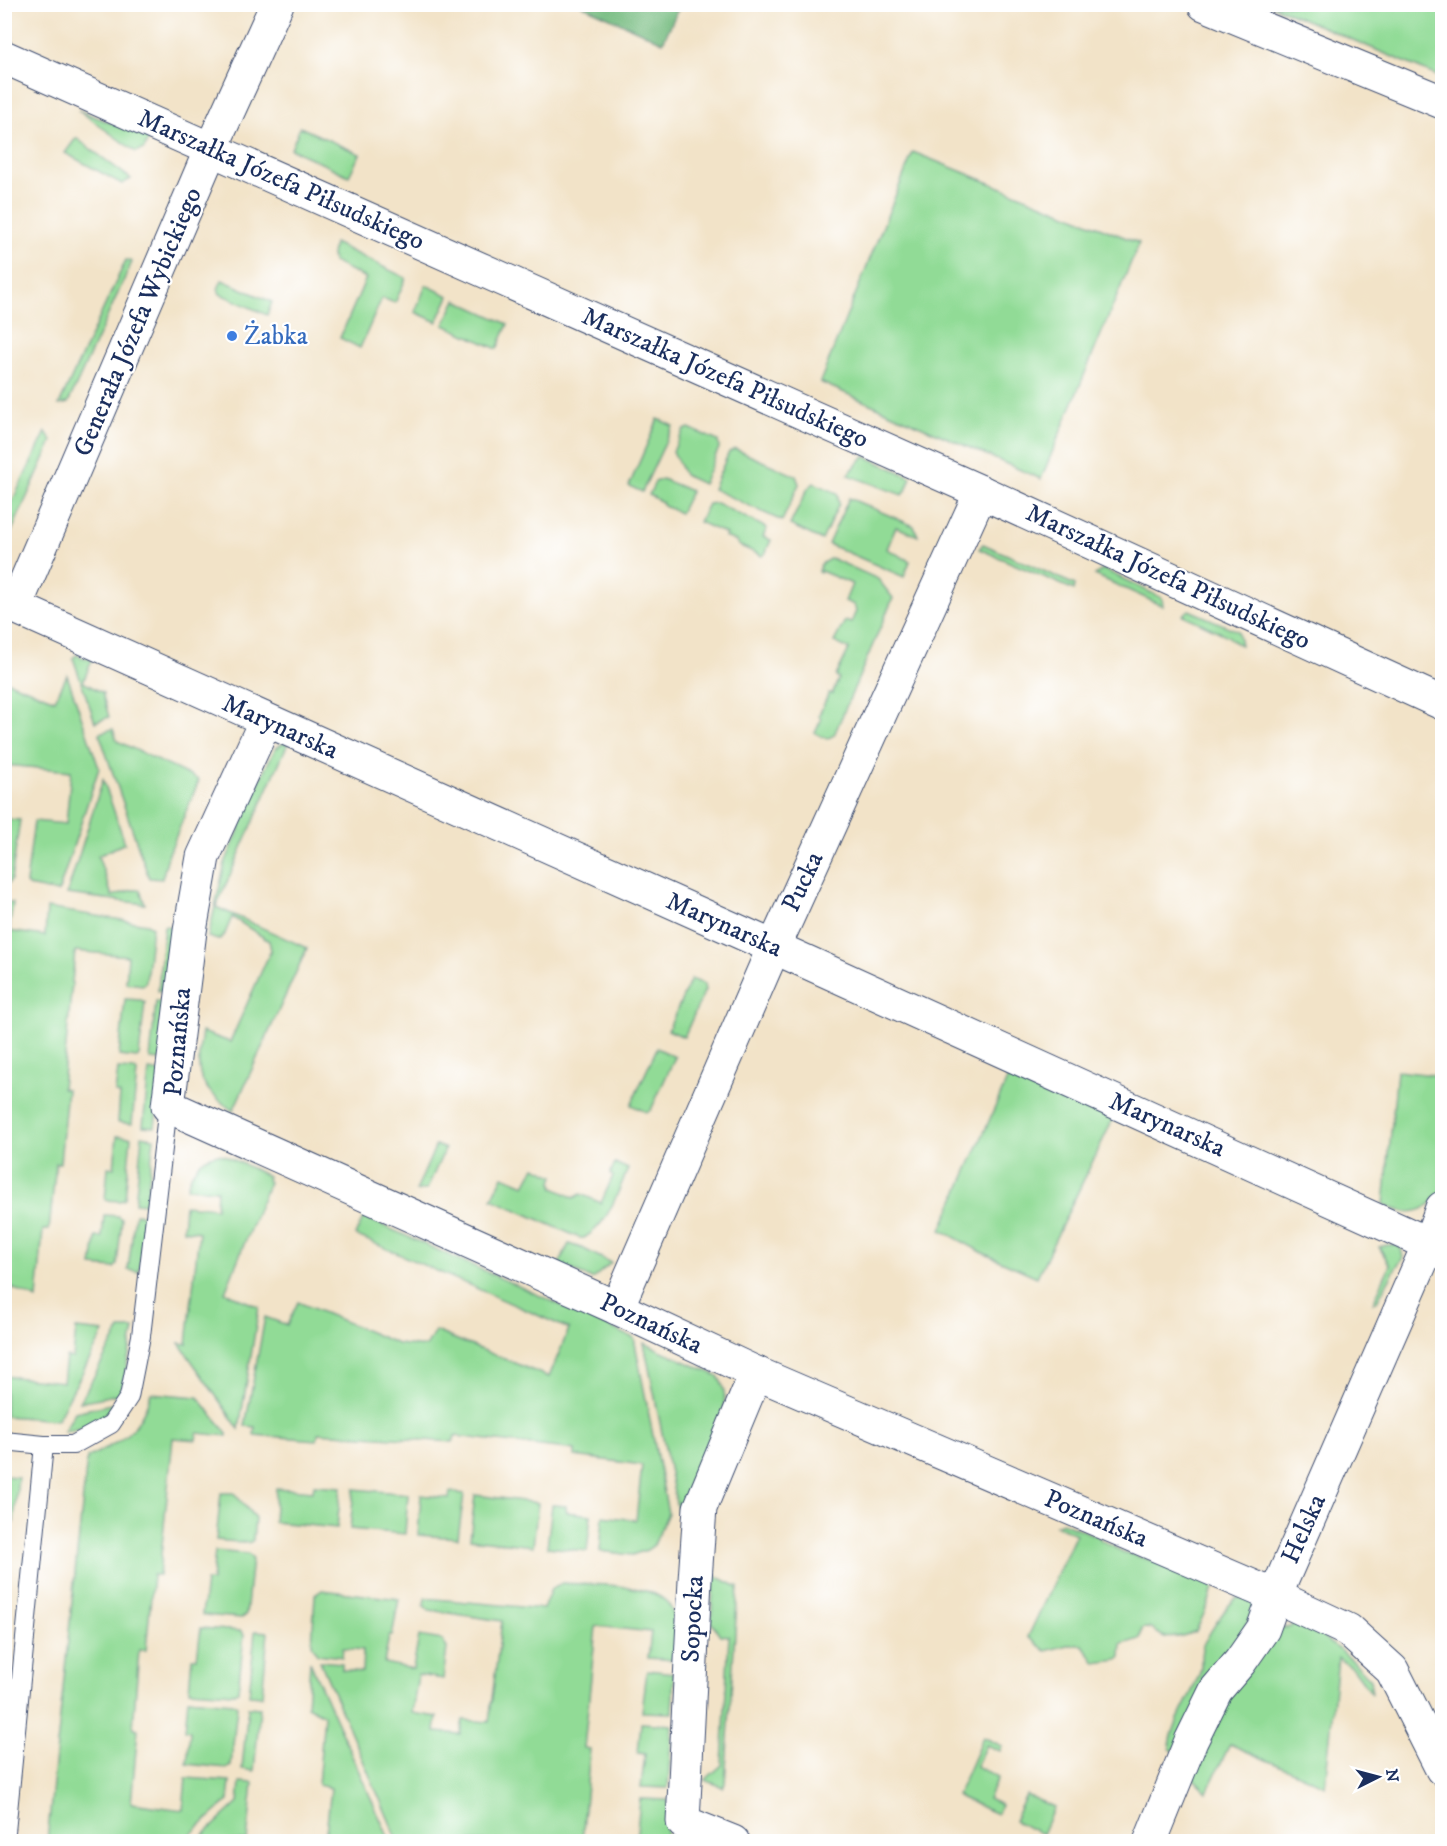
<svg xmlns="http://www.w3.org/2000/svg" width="1447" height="1846" viewBox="0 0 1447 1846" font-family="'IM FELL DW Pica',serif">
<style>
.green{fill:#91db96;stroke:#56857a;stroke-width:1.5}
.forest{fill:#74bb7f;stroke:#48756e;stroke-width:1.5}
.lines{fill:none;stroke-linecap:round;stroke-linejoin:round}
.service-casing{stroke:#3b4a6e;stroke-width:20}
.minor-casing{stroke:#3b4a6e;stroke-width:35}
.service{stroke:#fff;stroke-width:18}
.minor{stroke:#fff;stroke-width:33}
.shop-dot{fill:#3f7fe0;stroke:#fff;stroke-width:2}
.labels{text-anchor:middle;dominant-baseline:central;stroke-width:4.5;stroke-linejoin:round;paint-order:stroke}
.street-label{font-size:26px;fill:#1b2f5e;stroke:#fff}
.shop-label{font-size:26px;fill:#366cbe;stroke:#fff;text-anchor:start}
</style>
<rect width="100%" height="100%" fill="#fff"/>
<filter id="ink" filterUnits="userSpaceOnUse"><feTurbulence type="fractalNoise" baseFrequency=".0167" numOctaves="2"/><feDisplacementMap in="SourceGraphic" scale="12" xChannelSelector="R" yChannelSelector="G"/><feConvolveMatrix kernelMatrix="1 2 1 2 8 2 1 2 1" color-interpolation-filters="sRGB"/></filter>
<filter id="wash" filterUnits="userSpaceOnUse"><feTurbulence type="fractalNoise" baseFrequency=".008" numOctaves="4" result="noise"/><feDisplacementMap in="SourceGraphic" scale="24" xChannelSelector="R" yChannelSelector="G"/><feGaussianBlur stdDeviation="1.35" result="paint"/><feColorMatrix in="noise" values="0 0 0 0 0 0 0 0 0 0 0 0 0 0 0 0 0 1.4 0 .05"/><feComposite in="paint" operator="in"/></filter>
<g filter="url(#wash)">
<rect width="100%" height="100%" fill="#f2e3c8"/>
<g class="green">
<path d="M1271 5H1442V78Z"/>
<path d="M78 110 149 138 144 149 136 152Z"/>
<path d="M300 127 360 154 349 176 291 149Z"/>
<path d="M76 138 131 179 122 184 65 153Z"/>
<path d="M913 152 1139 243 1041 479 820 382Z"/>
<path d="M334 243 406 278 395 303 382 298 360 348 340 338 366 278 333 262 332 255Z"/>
<path d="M126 260 132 262 68 403 59 405Z"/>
<path d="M222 280 272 302 267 315 220 294 218 289Z"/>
<path d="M426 285 449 296 437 322 415 312Z"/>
<path d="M456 300 508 324 497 349 444 325Z"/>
<path d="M658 419 673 426 642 492 629 486Z"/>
<path d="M689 428 718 441 719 448 703 484 684 475 673 451 684 430Z"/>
<path d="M46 432 52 441 9 537 5 542V516Z"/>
<path d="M735 449 796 476 799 484 782 521 713 489 729 452Z"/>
<path d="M864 456 911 477 906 491 902 495 848 475Z"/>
<path d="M662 479 691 491 680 513 664 506 662 502 649 495 655 482Z"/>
<path d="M814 483 837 493 839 504 822 540 790 525 808 488Z"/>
<path d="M849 498 914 526 918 536 896 527 887 549 910 561 904 577 828 544Z"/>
<path d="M716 503 767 528 763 537 771 540 765 554 762 556 738 545 736 541 725 537 726 534 699 522 708 504Z"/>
<path d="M983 544 1075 585 1074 590 979 549Z"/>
<path d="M831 558 878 579 893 598 834 735 827 739 815 733 821 720 819 715 829 693 832 694 839 678 836 676 849 649 834 642 845 621 851 623 856 611 854 605 845 601 852 584 821 571 820 573 818 572 821 564Z"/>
<path d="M1103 569 1162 598 1163 606 1095 575Z"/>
<path d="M1189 610 1238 631 1241 645 1234 642 1228 636 1183 615Z"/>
<path d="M76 655 92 660 83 682 103 693V696L109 717 95 722 73 658Z"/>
<path d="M67 675 99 768 59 890 57 892 28 886 26 883 34 821 66 824 71 771 5 765 4 680 55 700Z"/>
<path d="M113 729 117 741 199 780 168 856 162 879 149 878 99 733Z"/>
<path d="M283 743H288L216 907 307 948 233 1111C197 1084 195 1076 202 1032L230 1042 271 950 269 941 232 917 224 936 218 940 208 937 225 863 262 775 275 749Z"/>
<path d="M103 779 125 843 98 856 112 896 132 890H140L145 904 67 894Z"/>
<path d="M5 819 20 820 11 880 8 884 5 883Z"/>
<path d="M5 902 13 903 9 931 45 936 47 908 147 924 152 927 146 982 143 985 126 983 128 956 75 951 62 1088 67 1089 60 1163H56L49 1230H43L37 1299 5 1285Z"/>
<path d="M164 926 175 927 169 993 158 991Z"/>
<path d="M691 979 704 984 705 990 684 1037 668 1030Z"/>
<path d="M125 999 141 1000 145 1002 139 1056 137 1058 119 1056Z"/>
<path d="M156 1001 167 1002 161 1060 150 1059Z"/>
<path d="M657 1048 675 1057 651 1110 646 1112 631 1105Z"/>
<path d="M1015 1062 1113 1119 1037 1277 985 1254 941 1230Z"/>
<path d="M118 1069 135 1070 137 1072 132 1124 118 1122 120 1094 115 1093Z"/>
<path d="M149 1070 161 1072 155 1127 143 1126Z"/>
<path d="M1397 1071 1442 1076V1190C1428 1213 1408 1218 1384 1204Z"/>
<path d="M117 1136 131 1137 125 1199 120 1201 105 1200 108 1167 114 1168Z"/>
<path d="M142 1136 154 1138 146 1204 135 1203Z"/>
<path d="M436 1145 445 1149 427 1189 416 1191Z"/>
<path d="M218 1154 224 1155 268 1176 267 1180 269 1182 225 1292 259 1307 239 1429 179 1343 187 1344 199 1232 183 1230 185 1205 216 1208 217 1190 187 1188C191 1171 199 1157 218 1154Z"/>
<path d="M615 1163 628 1169C617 1193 609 1224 584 1238H580L492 1199 503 1176 525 1185 535 1167 554 1176 552 1182 554 1188 574 1198 581 1194 601 1203 613 1176 610 1174Z"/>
<path d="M135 1214 145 1215 139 1272 128 1270Z"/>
<path d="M104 1215 118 1216 122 1219 117 1265 114 1268 92 1266 96 1237H102Z"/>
<path d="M364 1217 634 1338 668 1513 654 1545 647 1550 632 1555 600 1551 603 1516 636 1520 642 1465 575 1456V1450L455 1436 453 1442 318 1433 317 1440 254 1435 255 1427 245 1426 265 1317 287 1325 298 1302 398 1344 426 1347 435 1331 549 1377 569 1329 355 1235Z"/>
<path d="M569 1244 584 1249 611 1263 592 1279 559 1264Z"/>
<path d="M1387 1245H1395L1401 1248 1403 1258 1397 1266 1377 1301 1373 1303 1390 1265 1379 1247Z"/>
<path d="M76 1329 104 1332 57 1420 5 1416V1376L63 1382 66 1357 73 1358Z"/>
<path d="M120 1329H134L123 1385 119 1394 80 1402Z"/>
<path d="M644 1343 718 1376C725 1388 726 1398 723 1412L681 1511 678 1513Z"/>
<path d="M151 1393 198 1397 227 1433V1436L197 1433 196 1440 173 1438 159 1575H153L146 1650H139L133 1728 138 1729 131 1803 183 1810 186 1778 230 1781 228 1801 183 1841H47L87 1458C95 1453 104 1450 112 1445 133 1433 144 1416 151 1393Z"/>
<path d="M116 1403C103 1419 86 1430 64 1431L75 1412Z"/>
<path d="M4 1476 18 1477 14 1522 5 1510Z"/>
<path d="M314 1485 341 1487 337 1528 274 1522 276 1488 313 1491Z"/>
<path d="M354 1489 408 1494 405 1534 350 1529Z"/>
<path d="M450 1492 464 1494 458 1538 418 1535 421 1495 449 1498Z"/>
<path d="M221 1493H234L255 1518 253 1540 249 1543 216 1540Z"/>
<path d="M475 1495 538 1503 533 1546 470 1539Z"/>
<path d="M552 1505 566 1506V1512L591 1515 587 1551 547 1547Z"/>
<path d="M1062 1522 1099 1537 1101 1540 1123 1552 1157 1562 1168 1568 1169 1566 1211 1585 1213 1588 1208 1605 1196 1631C1187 1635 1175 1639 1165 1637 1156 1635 1154 1625 1142 1629L1140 1639 1122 1644 1121 1657 1118 1660 1095 1663 1083 1645H1067L1046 1651 1028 1637 1076 1534 1056 1525Z"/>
<path d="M215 1551 248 1554 252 1558 246 1615 242 1618 202 1615 206 1581H212Z"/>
<path d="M714 1575 738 1587 725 1783 723 1787 705 1780 722 1765 729 1636 720 1635 711 1622Z"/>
<path d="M562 1583C588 1585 654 1582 669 1605 679 1621 676 1643 675 1660L648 1658 651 1632 596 1626 584 1748 590 1749 582 1842 398 1841 320 1661 342 1663V1670L362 1672 363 1650 343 1648 342 1657 317 1654 312 1644 315 1595 322 1590 399 1599 392 1636H389L384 1663 413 1669 419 1636 442 1640 447 1648 443 1679 418 1675 412 1713 437 1717 435 1732 460 1734 463 1720 489 1722 502 1621 429 1610 424 1606 425 1598 543 1609 551 1589Z"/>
<path d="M1237 1598H1243L1254 1602 1256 1608 1174 1751 1170 1749C1170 1726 1191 1697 1199 1675 1204 1664 1198 1655 1204 1643 1210 1632 1227 1604 1237 1598Z"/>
<path d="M1296 1619 1307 1624 1352 1660 1370 1679 1372 1694 1353 1668 1338 1658 1325 1786 1230 1744 1207 1792 1194 1779 1190 1769 1198 1741 1276 1630 1282 1628 1291 1627Z"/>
<path d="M201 1628 241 1631 244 1635 238 1691 234 1693 189 1690 192 1658H197Z"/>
<path d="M255 1631 268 1632 262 1696 249 1695Z"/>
<path d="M310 1662 390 1841H325L331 1788 318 1785 324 1715 307 1706Z"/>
<path d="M647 1670 674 1673 672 1713 642 1712Z"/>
<path d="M188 1699 233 1703 237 1706 231 1765 226 1768 187 1764 190 1731 185 1730Z"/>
<path d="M248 1707 260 1708 254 1771 242 1769Z"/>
<path d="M641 1723 672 1725 668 1788 641 1787 645 1754 638 1753Z"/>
<path d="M983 1737 1002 1746 1000 1751 986 1745 976 1766 998 1777 988 1799 1001 1805 997 1814 957 1796Z"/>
<path d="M240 1782 253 1783 247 1841H197L238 1803Z"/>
<path d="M1026 1795 1054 1807 1042 1834 1014 1821Z"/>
<path d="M640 1799 668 1800 666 1841 636 1842Z"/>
</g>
<path class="forest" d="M581 5V4L680 5 663 42Z"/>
</g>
<g filter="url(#ink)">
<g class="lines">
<g class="service-casing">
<g id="service">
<path d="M4 1441 44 1445"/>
<path d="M5 1842 44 1445H73L111 1424 129 1397 141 1336 168 1106"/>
</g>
</g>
<g class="minor-casing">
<g id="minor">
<path d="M1204 4 1442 102"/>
<path d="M4 57 981 492 1442 703"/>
<path d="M4 602 809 963 1442 1250"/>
<path d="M15 607 211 149 277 4"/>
<path d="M266 720 203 857 190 931 168 1106 617 1308 756 1373 1275 1596 1348 1630 1392 1670 1442 1769"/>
<path d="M617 1308 774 947 981 492"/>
<path d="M733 1842 683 1822 695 1580 700 1508 756 1373"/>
<path d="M1150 1842 1191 1741 1216 1690 1240 1662 1263 1629 1275 1596 1429 1244 1442 1208"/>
</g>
</g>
<use href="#service" class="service"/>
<use href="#minor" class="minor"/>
</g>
</g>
<circle class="shop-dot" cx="232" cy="336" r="6"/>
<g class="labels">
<g class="street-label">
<text transform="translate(281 180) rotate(24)">Marszałka Józefa Piłsudskiego</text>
<text transform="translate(138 322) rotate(-67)">Generała Józefa Wybickiego</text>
<text transform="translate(725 378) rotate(24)">Marszałka Józefa Piłsudskiego</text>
<text transform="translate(1168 577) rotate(25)">Marszałka Józefa Piłsudskiego</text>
<text transform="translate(280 727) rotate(24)">Marynarska</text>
<text transform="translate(803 882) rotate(-65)">Pucka</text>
<text transform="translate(724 925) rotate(24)">Marynarska</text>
<text transform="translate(178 1042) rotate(-85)">Poznańska</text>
<text transform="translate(1167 1125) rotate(24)">Marynarska</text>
<text transform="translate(651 1324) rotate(25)">Poznańska</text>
<text transform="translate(1096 1519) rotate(23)">Poznańska</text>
<text transform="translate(1304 1529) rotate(-66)">Helska</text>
<text transform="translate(693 1619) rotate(-87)">Sopocka</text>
</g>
<g class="shop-label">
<text x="244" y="336">Żabka</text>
</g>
</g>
<rect width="1447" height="1846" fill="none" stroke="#fff" stroke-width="24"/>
<g transform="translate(1378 1777) rotate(84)" stroke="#ffffff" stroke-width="4.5" paint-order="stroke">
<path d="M0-4.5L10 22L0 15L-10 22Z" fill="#1b2f5e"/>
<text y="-9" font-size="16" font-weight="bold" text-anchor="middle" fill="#1b2f5e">N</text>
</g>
</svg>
